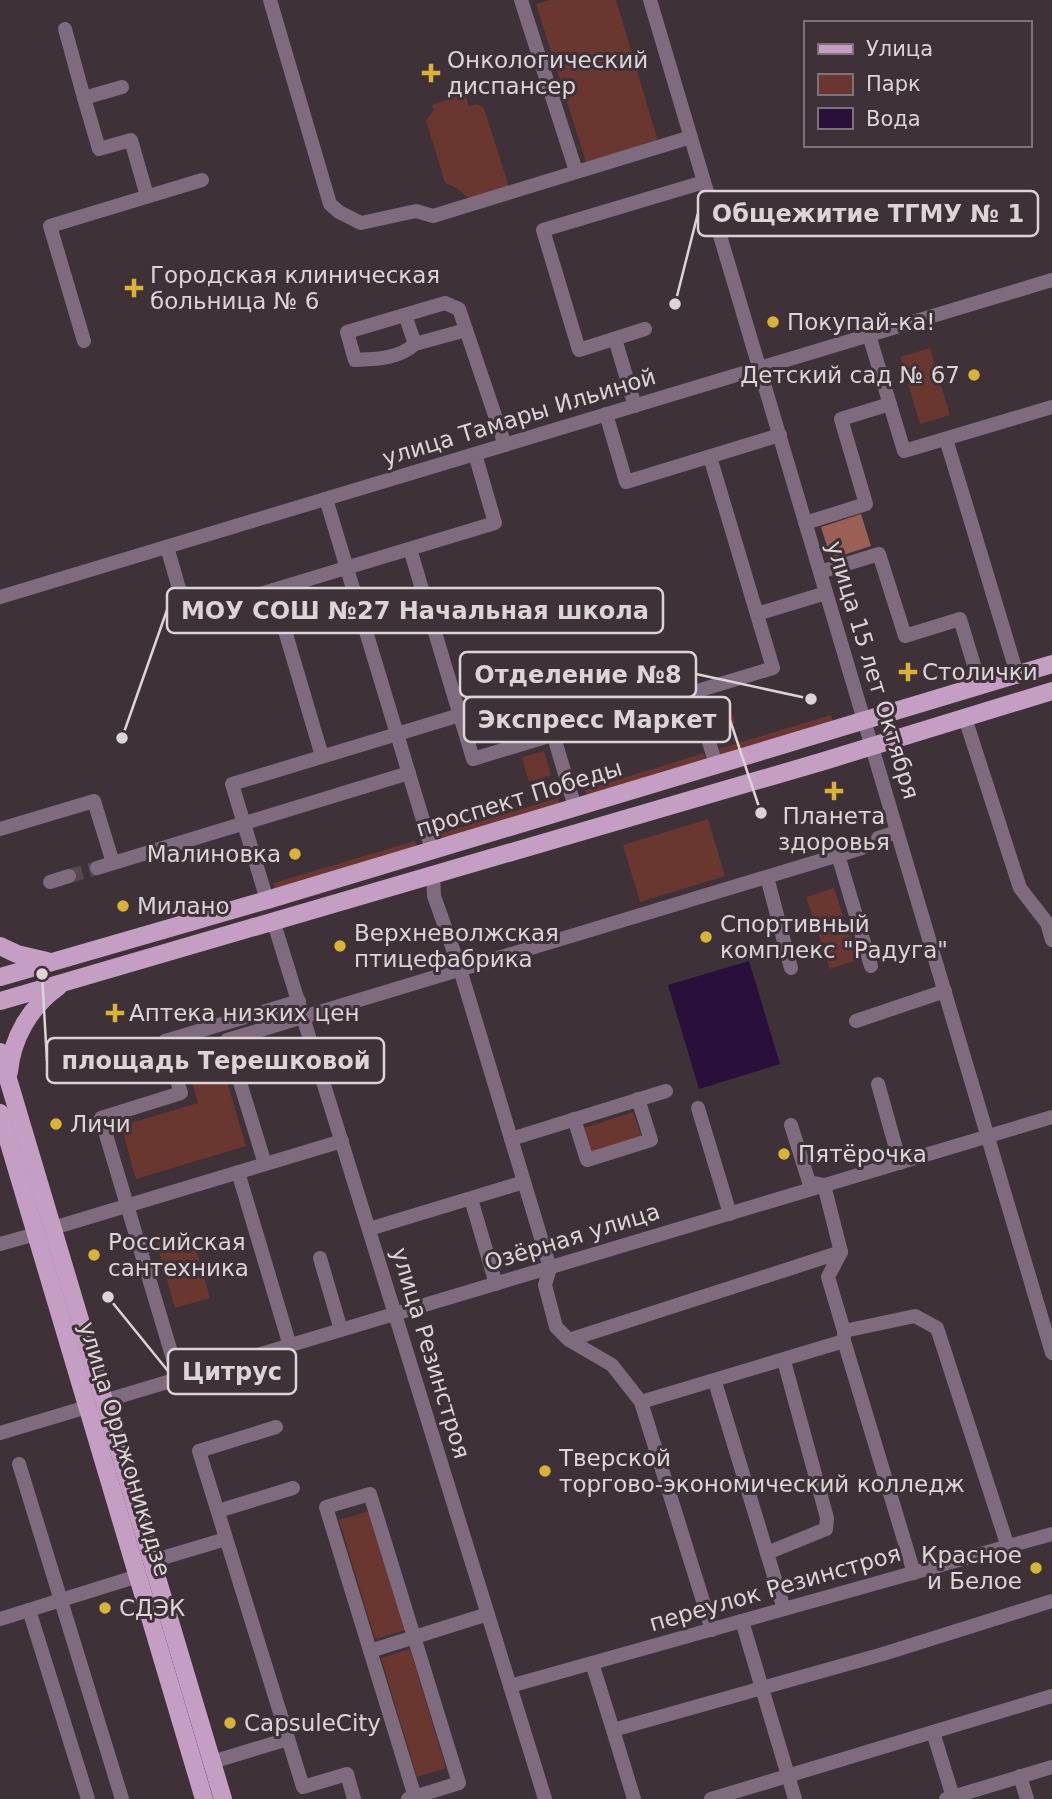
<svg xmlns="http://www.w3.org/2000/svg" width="1052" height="1799" viewBox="0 0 1052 1799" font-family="'DejaVu Sans',sans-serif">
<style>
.green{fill:#69372f}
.forest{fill:#9b5f55}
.water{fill:#28103a}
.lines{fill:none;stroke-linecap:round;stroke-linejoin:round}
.minor-tunnel{stroke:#56494f;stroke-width:14;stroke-dasharray:14 7;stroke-linecap:butt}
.minor{stroke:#7e6b7d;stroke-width:14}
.major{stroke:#c59ec3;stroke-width:18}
.poi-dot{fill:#d9b334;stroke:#3e3137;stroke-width:2.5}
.labels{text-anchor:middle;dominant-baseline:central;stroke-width:6;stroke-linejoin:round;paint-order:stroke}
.poi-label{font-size:23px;fill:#dcd4d7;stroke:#3e3137;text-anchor:start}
.street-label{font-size:23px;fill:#dcd4d7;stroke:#3e3137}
.leader{fill:none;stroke:#dcd4d7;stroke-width:2.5}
.callout-dot{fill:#dcd4d7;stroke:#3e3137;stroke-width:2.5}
.callout{fill:#3e3137;stroke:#dcd4d7;stroke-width:2.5}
.callout-label{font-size:24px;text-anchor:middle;font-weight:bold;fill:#dcd4d7}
</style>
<rect width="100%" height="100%" fill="#3e3137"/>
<g class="green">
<path d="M550 0H616L658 141 586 162 536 4Z"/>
<path d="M465 93 469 106 477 104 484 108 509 187 470 199 455 187 445 183 426 120 434 110 432 105Z"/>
<path d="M930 348 950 415 920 424 900 357Z"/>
<path d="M728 699 735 723 713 730 706 705Z"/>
<path d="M831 715 833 722 720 756 718 749Z"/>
<path d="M544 751 551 775 529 782 522 757Z"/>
<path d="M704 753 706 760 587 796 585 790Z"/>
<path d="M558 798 560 804 441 841 439 834Z"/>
<path d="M708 819 725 876 640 902 623 845Z"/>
<path d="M415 841 417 847 275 890 273 883Z"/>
<path d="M834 888 857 960 830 969 806 897Z"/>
<path d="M215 1041 246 1146 136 1179 121 1126 198 1103 183 1050Z"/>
<path d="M633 1112 643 1140 593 1157 584 1128Z"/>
<path d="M191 1231 210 1298 175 1308 156 1241Z"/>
<path d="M369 1511 405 1630 375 1639 339 1520Z"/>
<path d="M410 1649 446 1768 417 1777 381 1658Z"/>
</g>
<path class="forest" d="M861 514 871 546 831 559 821 527Z"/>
<path class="water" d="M749 961 780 1064 699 1089 668 985Z"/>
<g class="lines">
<path class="minor-tunnel" d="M69 876 97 868"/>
<g class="minor">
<path d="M270 0 330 204 339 212 361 223 416 211 433 216 691 137"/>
<path d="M521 0 576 171"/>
<path d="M650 0 1052 1353"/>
<path d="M65 29 84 98 122 87"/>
<path d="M84 98 99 149 131 140 147 196"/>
<path d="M405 315 415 344C398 359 377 359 355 360L347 332 445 303 459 309 505 445"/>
<path d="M645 329 579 350 543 230 704 182"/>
<path d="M869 335 904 451 1052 407"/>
<path d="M615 339 635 406"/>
<path d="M84 341 50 226 202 180"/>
<path d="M415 344 466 330"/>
<path d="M606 414 626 482 780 435"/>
<path d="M946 439 1017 674"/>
<path d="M326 499 432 850"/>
<path d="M805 523 866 504 841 419 890 404"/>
<path d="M167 547 187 616 495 523 475 454"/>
<path d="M410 549 473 759 773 668 710 457"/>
<path d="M820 572 879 554 905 636 960 619 980 685"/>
<path d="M273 590 322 756"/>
<path d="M0 597 1052 280"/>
<path d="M757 614 826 593"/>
<path d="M694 692 716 765"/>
<path d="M965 718 1020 888 1047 923 1052 940"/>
<path d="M553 734 575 807"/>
<path d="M0 829 94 801 113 863"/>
<path d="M878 838 897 832"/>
<path d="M838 855 871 966"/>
<path d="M97 868 409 773"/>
<path d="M433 873 434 896 460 969 550 1268 545 1285 556 1327 569 1340 841 1252"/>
<path d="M767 877 791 968"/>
<path d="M50 882 69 876"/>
<path d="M267 900 232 784 460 715"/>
<path d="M273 920 545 1799"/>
<path d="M856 1021 945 991"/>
<path d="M878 1084 900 1163"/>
<path d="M698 1108 730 1214"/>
<path d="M574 1119 587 1160 651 1140 638 1099"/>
<path d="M791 1125 809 1182 824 1185 841 1252 828 1277 844 1331"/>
<path d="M511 1139 666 1091"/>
<path d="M265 1164 227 1040 862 848"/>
<path d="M238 1172 290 1346"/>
<path d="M471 1199 496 1284"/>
<path d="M53 1228 342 1141"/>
<path d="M369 1229 524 1182"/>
<path d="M0 1244 36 1234"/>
<path d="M320 1258 341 1330"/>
<path d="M569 1340 612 1365 641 1402"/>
<path d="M179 1379 101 1118 181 1093 165 1041 299 1001"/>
<path d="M715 1382 784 1609"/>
<path d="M104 1401 1052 1117"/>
<path d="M276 1427 199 1451 303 1787 347 1774 354 1799"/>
<path d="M0 1433 87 1407"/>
<path d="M19 1464 122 1799"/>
<path d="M218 1511 293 1488"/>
<path d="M767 1553 826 1529 827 1518 784 1361"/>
<path d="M152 1561 226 1539"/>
<path d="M914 1573 844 1341V1331L915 1316 937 1328 1008 1547"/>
<path d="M29 1610 88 1799"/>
<path d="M0 1619 138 1576"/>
<path d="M742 1621 795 1799"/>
<path d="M712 1630 641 1402 844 1341"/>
<path d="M370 1651 488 1614"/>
<path d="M592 1663 613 1730 883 1654 1052 1601"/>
<path d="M510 1686 1052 1534"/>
<path d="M613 1730 634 1799"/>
<path d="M933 1732 953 1797"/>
<path d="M212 1762 288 1739"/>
<path d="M1020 1776 1027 1799"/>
<path d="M408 1799 459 1783 370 1494 326 1507 415 1797"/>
<path d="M711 1799 1052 1696"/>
<path d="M946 1799 1052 1767"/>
</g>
<g class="major">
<path d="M0 946 17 954 47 961"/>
<path d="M0 977 267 900 1052 664"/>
<path d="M0 1001 824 761 1052 691"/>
<path d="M0 1052 223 1799"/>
<path d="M9 1072C12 1038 30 1007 58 987"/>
<path d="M0 1113 204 1799"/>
</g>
</g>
<g class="poi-dot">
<path d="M427.5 62.5h7v7h7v7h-7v7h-7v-7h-7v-7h7z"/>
<path d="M130.5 277.5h7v7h7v7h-7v7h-7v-7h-7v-7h7z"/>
<circle cx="773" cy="322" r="7"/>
<circle cx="974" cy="375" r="7"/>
<path d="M904.5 661.5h7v7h7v7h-7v7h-7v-7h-7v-7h7z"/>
<path d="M830.5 780.5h7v7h7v7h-7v7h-7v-7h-7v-7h7z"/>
<circle cx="295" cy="854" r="7"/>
<circle cx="123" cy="906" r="7"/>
<circle cx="706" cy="937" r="7"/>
<circle cx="340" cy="946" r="7"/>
<path d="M111.5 1002.5h7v7h7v7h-7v7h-7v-7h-7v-7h7z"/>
<circle cx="56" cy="1124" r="7"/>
<circle cx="784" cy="1154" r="7"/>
<circle cx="94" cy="1255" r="7"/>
<circle cx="545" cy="1471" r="7"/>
<circle cx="1036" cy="1568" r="7"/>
<circle cx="105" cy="1608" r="7"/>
<circle cx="230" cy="1723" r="7"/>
</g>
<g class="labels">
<g class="poi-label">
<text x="447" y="60">Онкологический<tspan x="447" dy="26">диспансер</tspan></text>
<text x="150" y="275">Городская клиническая<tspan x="150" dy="26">больница № 6</tspan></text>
<text x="787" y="322">Покупай-ка!</text>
<text x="960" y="375" text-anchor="end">Детский сад № 67</text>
<text x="922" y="672">Столички</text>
<text x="834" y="816" text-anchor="middle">Планета<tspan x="834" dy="26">здоровья</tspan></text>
<text x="281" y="854" text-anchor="end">Малиновка</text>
<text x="137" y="906">Милано</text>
<text x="720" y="924">Спортивный<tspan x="720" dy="26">комплекс "Радуга"</tspan></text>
<text x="354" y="933">Верхневолжская<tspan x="354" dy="26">птицефабрика</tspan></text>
<text x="129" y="1013">Аптека низких цен</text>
<text x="70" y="1124">Личи</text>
<text x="798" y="1154">Пятёрочка</text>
<text x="108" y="1242">Российская<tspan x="108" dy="26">сантехника</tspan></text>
<text x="559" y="1458">Тверской<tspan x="559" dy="26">торгово-экономический колледж</tspan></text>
<text x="1022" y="1555" text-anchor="end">Красное<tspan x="1022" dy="26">и Белое</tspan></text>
<text x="119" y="1608">СДЭК</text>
<text x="244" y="1723">CapsuleCity</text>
</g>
<g class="street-label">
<text transform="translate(519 417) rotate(-17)">улица Тамары Ильиной</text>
<text transform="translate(873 670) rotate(73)">улица 15 лет Октября</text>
<text transform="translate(519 798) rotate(-17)">проспект Победы</text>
<text transform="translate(572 1237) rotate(-17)">Озёрная улица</text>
<text transform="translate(431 1353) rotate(73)">улица Резинстроя</text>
<text transform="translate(125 1449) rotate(73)">улица Орджоникидзе</text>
<text transform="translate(775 1588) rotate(-16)">переулок Резинстроя</text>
</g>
</g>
<path class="leader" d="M675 304L698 213M122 738L167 610M811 699L696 674M761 813L730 720M42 974L47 1061M108 1297L168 1371"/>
<g class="callout-dot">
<circle cx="675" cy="304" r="7"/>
<circle cx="122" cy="738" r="7"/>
<circle cx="811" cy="699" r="7"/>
<circle cx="761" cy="813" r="7"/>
<circle cx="42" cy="974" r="7"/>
<circle cx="108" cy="1297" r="7"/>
</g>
<g class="callout">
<rect x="698" y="191" width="340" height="45" rx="7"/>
<rect x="167" y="588" width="496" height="45" rx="7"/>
<rect x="460" y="652" width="236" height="45" rx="7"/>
<rect x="464" y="697" width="266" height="45" rx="7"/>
<rect x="47" y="1038" width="337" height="45" rx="7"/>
<rect x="168" y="1349" width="128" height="45" rx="7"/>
</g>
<g class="callout-label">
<text x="868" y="222">Общежитие ТГМУ № 1</text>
<text x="415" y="619">МОУ СОШ №27 Начальная школа</text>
<text x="578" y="683">Отделение №8</text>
<text x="597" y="728">Экспресс Маркет</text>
<text x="216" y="1069">площадь Терешковой</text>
<text x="232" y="1380">Цитрус</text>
</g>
<rect x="804" y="21" width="228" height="126" fill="#3e3137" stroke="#7d7277" stroke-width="2"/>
<rect x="818" y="44" width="35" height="10" fill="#c59ec3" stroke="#7d7277" stroke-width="2"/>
<text x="866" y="56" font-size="21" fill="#dcd4d7">Улица</text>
<rect x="818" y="74" width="35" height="21" fill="#69372f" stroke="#7d7277" stroke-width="2"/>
<text x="866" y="91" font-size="21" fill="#dcd4d7">Парк</text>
<rect x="818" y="108" width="35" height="21" fill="#28103a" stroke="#7d7277" stroke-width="2"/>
<text x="866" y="126" font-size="21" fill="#dcd4d7">Вода</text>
</svg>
